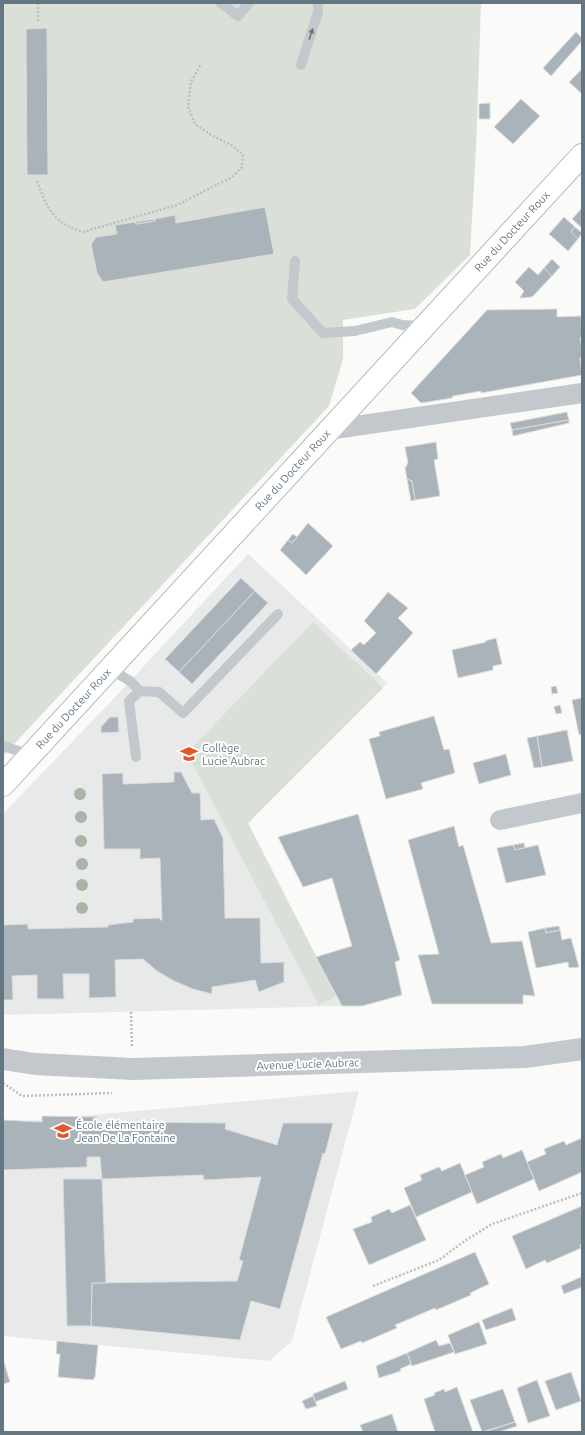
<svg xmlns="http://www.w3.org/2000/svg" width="585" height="1435" viewBox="0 0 585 1435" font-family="Ubuntu,sans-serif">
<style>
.built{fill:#e8e9e9}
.green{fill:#dadfd7}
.building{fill:#aab3b9;stroke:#dcdcda}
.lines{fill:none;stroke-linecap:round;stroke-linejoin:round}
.secondary-casing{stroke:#b3babf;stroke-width:24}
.path{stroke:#bbbfc2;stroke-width:2.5;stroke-dasharray:2 2;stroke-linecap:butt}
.service{stroke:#c3c8cc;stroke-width:10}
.minor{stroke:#c3c8cc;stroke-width:20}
.tertiary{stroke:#c3c8cc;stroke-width:22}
.secondary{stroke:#fff;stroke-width:22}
.tree{fill:#aab4a7}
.oneway{fill:#6a7a87}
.labels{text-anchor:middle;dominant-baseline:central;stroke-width:4;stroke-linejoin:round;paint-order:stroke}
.street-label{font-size:11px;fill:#657683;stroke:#fff}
.poi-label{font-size:11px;fill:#657683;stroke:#fff;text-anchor:start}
</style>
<rect width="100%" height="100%" fill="#fafaf8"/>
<g class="built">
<path d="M248 554 387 683 248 823 342 1006 3 1015V814L118 694Z"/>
<path d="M359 1091 292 1341 269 1361 3 1336V1123Z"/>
</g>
<g class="green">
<path d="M3 3H481L476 148 470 255 415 309 343 320V359L329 406 3 756Z"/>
<path d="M313 622 383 688 248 823 336 996 319 1005 187 753Z"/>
</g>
<g class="building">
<path d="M47 28 48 175H27L26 29Z"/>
<path d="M576 32 582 38V41L551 76 543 68Z"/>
<path d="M582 69V94L569 82Z"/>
<path d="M521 99 540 116 513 144 494 127Z"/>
<path d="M490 103V119H479V104Z"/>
<path d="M265 207 274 254 103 282 97 273 91 244 96 237 117 234 115 225 135 222 136 224 155 221V219L175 215 176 223Z"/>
<path d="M582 208V228L572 219Z"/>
<path d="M564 217 575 227 571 232 578 239 568 251 549 234Z"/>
<path d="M155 219V221L136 224 135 222Z"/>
<path d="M575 227 582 233 578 239 571 232Z"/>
<path d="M552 259 560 267 552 276 544 268Z"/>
<path d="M529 267 538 275 544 268 552 276 532 297 520 298 524 291 515 282Z"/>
<path d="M557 309V317L581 316 582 337 580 338 582 350V358H580L582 375 481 393V391L453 396 452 398 421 403 411 393 487 310Z"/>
<path d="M567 412 569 420 512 430 510 423Z"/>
<path d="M569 420V423L513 436 512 430Z"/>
<path d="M436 442 438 459 434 460 440 496 415 500 412 481 407 479 405 468 408 463 405 447Z"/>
<path d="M407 479 412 481 415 500 411 501Z"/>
<path d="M308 523 333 546 306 575 280 550 288 540 292 543Z"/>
<path d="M293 534 297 537 292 543 288 540Z"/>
<path d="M241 578 255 591 179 672 165 659Z"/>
<path d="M255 591 268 603 192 684 179 672Z"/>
<path d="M388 592 408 608 398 618 413 633 376 674 351 650 360 642 364 645 376 633 364 621Z"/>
<path d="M496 638 502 664 493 666V670L458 678 452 650 486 642 485 641Z"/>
<path d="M556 686 558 693 552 694 551 687Z"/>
<path d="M582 698V734L579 735 572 700Z"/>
<path d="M560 705 562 713 556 714 554 707Z"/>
<path d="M434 716 444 750 449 749 455 773 421 783 423 789 386 799 369 739 380 736 379 732Z"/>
<path d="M110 717H118L119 732 101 733V727Z"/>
<path d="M567 730 573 761 542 767 537 736Z"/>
<path d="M537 736 542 767 534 768 527 738Z"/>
<path d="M506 754 511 775 479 784 473 763Z"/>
<path d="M174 772H181L192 793H200L201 820 214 819 223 838 225 918H260L261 963 284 962V982L259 992 255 980 212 987V994L193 989 174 981 157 971 143 959 115 960 116 997 89 998V974H63L64 999H37V975L12 976 13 1000H3V925L28 924V929L108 927V925L133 922V919L160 918V920H162L160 858 140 859V849H104L102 774 123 773V784L174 782Z"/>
<path d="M358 814 400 960 395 962 402 995 362 1006H342L316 957 352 946 332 878 303 887 278 837Z"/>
<path d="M454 826 459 847 463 845 491 943 522 941 535 996 523 995V1004H432L418 955 439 954 408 840Z"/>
<path d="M524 843 525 848 515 850 513 845Z"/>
<path d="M513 845 515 850 538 845 546 875 506 883 497 848Z"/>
<path d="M559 926 560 930 546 933 545 928Z"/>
<path d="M545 928 546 933 560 930 562 940 571 938 579 967 569 968 568 962 536 968 528 932Z"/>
<path d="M42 1116 97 1117V1130H124V1122L226 1123 225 1129 277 1145 283 1123H333L325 1154 323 1153 280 1309 251 1301 240 1340 91 1326 92 1283 237 1281 243 1261 239 1260 261 1177 204 1180 203 1175 102 1179 100 1157H87V1167L3 1170V1120L42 1122Z"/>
<path d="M582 1138V1172L539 1191 527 1162 546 1154 544 1149 564 1141 566 1145Z"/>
<path d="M522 1150 534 1179 477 1204 465 1175 484 1167 482 1162 501 1154 503 1158Z"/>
<path d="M460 1163 472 1192 416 1217 404 1188 422 1180 420 1175 439 1167 442 1171Z"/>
<path d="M63 1179H102L106 1283H92L91 1326H67Z"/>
<path d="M410 1205 426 1240 369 1265 353 1229 372 1222 371 1217 389 1209 392 1213Z"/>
<path d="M582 1206V1244L580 1245 581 1248 547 1263 545 1260 526 1269 512 1236Z"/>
<path d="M475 1252 489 1284 470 1293 471 1295 436 1310 435 1308 395 1325 397 1328 362 1343 361 1341 341 1349 326 1317Z"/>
<path d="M581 1277 582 1287 564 1294 561 1286Z"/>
<path d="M512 1308 516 1320 486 1330 482 1320Z"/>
<path d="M479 1322 487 1344 455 1354 448 1335Z"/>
<path d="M436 1340 439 1346 450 1343 454 1352 412 1366 407 1353Z"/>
<path d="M57 1341 98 1345 95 1377 93 1380 58 1377 60 1354H56Z"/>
<path d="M407 1353 411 1364 400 1369 401 1371 379 1378 376 1366Z"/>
<path d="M3 1359 10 1382 3 1384Z"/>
<path d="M571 1372 581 1401 556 1410 545 1381Z"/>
<path d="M537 1380 550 1416 528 1423 517 1388Z"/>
<path d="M345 1381 348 1389 315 1402 313 1394Z"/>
<path d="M457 1387 473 1432H435L424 1399 435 1395 434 1393 444 1389 445 1392Z"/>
<path d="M503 1389 515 1422 482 1432 470 1400Z"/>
<path d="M313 1396 317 1406 306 1409 302 1401Z"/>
<path d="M392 1414 398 1432H363L360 1425Z"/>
<path d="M515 1422 517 1426 499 1432H484Z"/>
</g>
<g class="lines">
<g class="secondary-casing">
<g id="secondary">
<path id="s1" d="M3 785 582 155"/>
</g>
</g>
<g class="path">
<path d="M38 3V22"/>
<path d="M37 181C47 208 53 223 83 232L177 205 232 177 242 167 243 155 233 146 213 136 195 124 188 107 191 82 201 64"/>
<path d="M131 1012 132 1047"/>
<path d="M3 1083 22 1096 112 1093"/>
<path d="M373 1286 439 1260 466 1240 492 1224 582 1193"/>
</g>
<g class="service">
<path d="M221 3 238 16 249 3"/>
<path d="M301 65 318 12V3"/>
<path d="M295 261 292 299 323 333 355 331 392 322 402 325 423 326"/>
<path d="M110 669 130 681 140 691 159 692 183 713 278 614"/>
<path d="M3 746 31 755"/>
<path d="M136 757 129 701 140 691"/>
</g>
<g class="minor">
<path d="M328 430 582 393"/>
<path d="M500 820 582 803"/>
</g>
<path class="tertiary" d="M3 1059 35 1064 134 1069 525 1057 582 1049"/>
<use href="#secondary" class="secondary"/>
</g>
<g class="tree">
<circle cx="80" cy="794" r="6"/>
<circle cx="81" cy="817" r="6"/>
<circle cx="81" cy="841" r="6"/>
<circle cx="82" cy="864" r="6"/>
<circle cx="82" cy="885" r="6"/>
<circle cx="82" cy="908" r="6"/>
</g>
<defs><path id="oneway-solid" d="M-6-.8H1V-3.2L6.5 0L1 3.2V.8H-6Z"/></defs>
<use class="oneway" href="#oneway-solid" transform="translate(311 34) rotate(-72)"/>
<defs>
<g id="school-bare" transform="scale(1.38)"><path d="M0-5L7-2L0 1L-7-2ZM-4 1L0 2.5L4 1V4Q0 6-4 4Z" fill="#e4572e" stroke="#fff" stroke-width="2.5" paint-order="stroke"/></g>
</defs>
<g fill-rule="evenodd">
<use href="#school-bare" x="189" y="754"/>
<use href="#school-bare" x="63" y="1131"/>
</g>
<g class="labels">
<g class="street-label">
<text stroke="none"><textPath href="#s1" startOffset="752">Rue du Docteur Roux</textPath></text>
<text stroke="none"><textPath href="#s1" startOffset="428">Rue du Docteur Roux</textPath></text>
<text stroke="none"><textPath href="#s1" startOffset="104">Rue du Docteur Roux</textPath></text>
<text transform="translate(308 1064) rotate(-2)">Avenue Lucie Aubrac</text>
</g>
<g class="poi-label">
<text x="202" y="748">Collège<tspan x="202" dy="13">Lucie Aubrac</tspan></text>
<text x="76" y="1125">École élémentaire<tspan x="76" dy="13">Jean De La Fontaine</tspan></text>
</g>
</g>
<rect width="585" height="1435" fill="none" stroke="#657683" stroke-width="8"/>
</svg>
